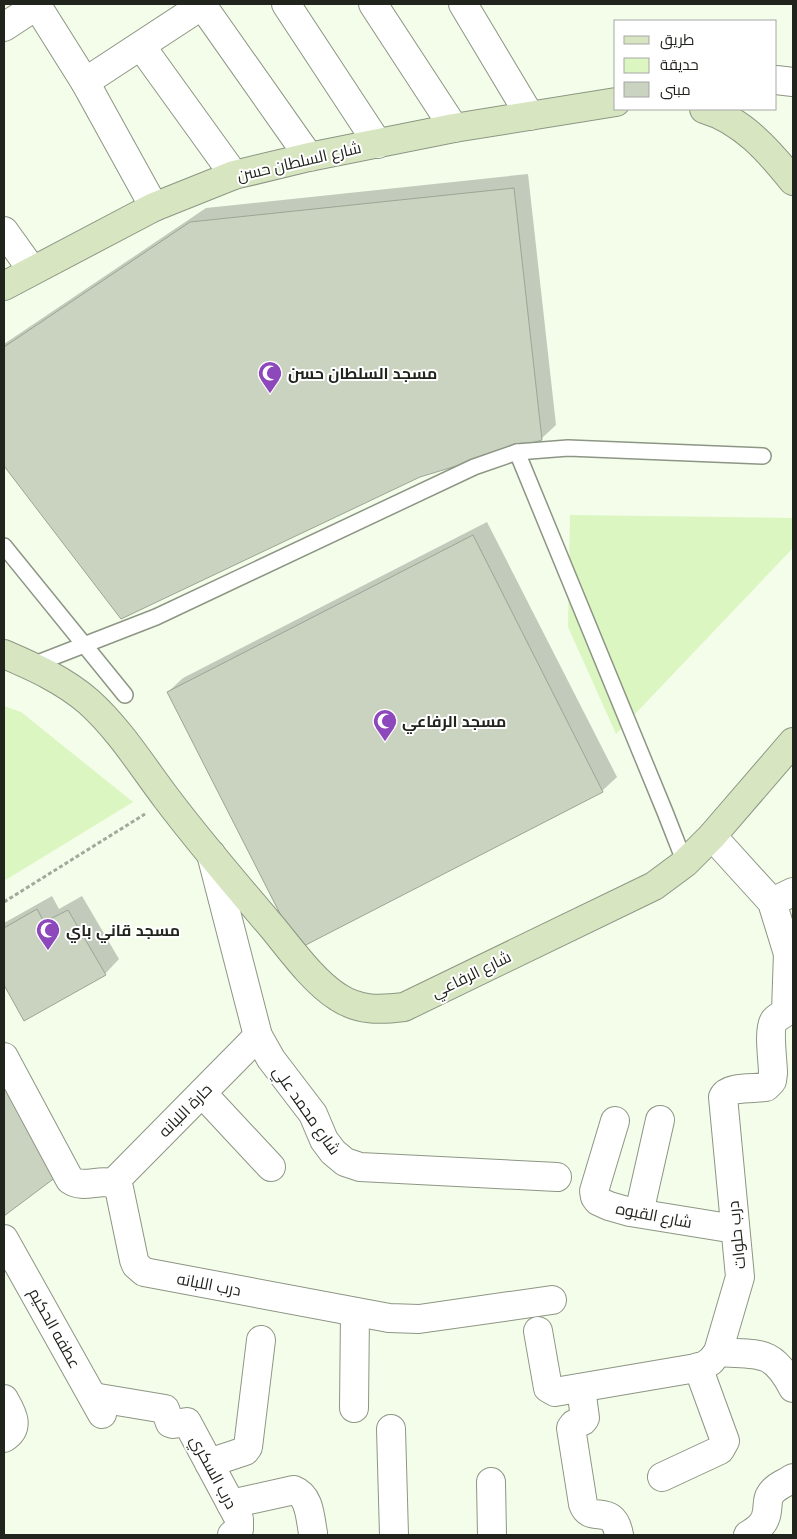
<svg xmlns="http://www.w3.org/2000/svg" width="797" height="1539" viewBox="0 0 797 1539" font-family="'PT Serif',Cairo,serif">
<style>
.green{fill:#dcf6c1}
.shadow{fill:#0003}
.building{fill:#cad3c0;stroke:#9ca593}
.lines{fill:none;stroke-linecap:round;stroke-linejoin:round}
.service-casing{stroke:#8d9684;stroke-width:18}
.minor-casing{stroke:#8d9684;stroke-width:30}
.secondary-casing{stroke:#8d9684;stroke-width:30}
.path{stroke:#a2a99b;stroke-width:3;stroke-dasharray:4 2.5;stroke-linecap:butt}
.service{stroke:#fff;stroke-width:15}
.minor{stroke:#fff;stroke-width:28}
.secondary{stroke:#d7e6c0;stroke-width:28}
.labels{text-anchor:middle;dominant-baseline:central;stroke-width:4;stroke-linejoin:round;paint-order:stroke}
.street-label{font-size:16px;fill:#20241d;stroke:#fff}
.poi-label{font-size:16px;font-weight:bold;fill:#20241d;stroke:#fff;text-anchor:start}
</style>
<rect width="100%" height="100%" fill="#f3fdea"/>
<g class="green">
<path d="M570 515 793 518V548L616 734 568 627Z"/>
<path d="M4 706 21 712 133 802 4 881Z"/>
</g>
<g class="shadow">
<path d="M528 174 556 425 541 439 420 476 121 617 4 464V344L206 208Z"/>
<path d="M487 522 617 777 602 791 168 692 183 678Z"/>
<path d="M52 896 59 909 82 896 119 959 105 974 25 1019 4 982V923Z"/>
<path d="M4 1069 59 1173 4 1215Z"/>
</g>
<g class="building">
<path d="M514 188 542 440 420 477 121 619 4 466V347L190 222Z"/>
<path d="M473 535 603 792 298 949 167 692Z"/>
<path d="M37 909 44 922 68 910 106 975 24 1021 4 985V928Z"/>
<path d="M4 1072 60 1174 4 1216Z"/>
</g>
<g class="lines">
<g class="service-casing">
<g id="service">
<path d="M517 452 665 812 685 863"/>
<path d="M4 546 125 695"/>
<path d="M30 666 156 617 474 467 517 452 568 448 763 456"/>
</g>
</g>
<g class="minor-casing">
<g id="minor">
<path d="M36 4 85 82 154 207"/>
<path d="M286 4 378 144"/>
<path d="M373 4 454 128"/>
<path d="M463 4 530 116"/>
<path d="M202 5 309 157"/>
<path d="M4 27 39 4"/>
<path d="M141 46 234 175"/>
<path d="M776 80 793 82"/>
<path d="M85 82 204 4"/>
<path d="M4 231 32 270"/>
<path d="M712 836 772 902 793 970"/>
<path d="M211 854 258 1036 271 1059 313 1114 324 1140 333 1152 345 1162 360 1167 557 1177"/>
<path d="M772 902 793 892"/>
<path d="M4 1057 70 1180C86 1191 104 1174 119 1188L134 1260 136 1265 144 1272 389 1318 419 1319 552 1300"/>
<path d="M202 1093 271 1167"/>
<path d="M615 1121 594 1191 595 1197 598 1201 609 1206 630 1212 735 1229"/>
<path d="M113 1183 258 1036"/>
<path d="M639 1213 660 1120"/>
<path d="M4 1239 102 1414"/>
<path d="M538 1331 548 1388 555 1392 702 1367 711 1361 718 1352 740 1277 723 1097C728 1086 754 1089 766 1087L772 1081 773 1073C773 1062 768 1030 774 1021 777 1016 783 1016 786 1011L788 953"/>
<path d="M718 1352C759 1355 772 1348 793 1388"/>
<path d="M581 1388 585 1418 583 1421 574 1424 571 1428 583 1504C590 1525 613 1501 619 1535"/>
<path d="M93 1397 165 1409 170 1423 173 1424 187 1422 239 1519V1529L232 1535"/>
<path d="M4 1399C12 1413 21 1427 4 1438"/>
<path d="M354 1408 355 1312"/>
<path d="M391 1429 394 1535"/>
<path d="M209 1463 245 1451 248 1447 261 1340"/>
<path d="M662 1477 720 1450 725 1441 698 1367"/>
<path d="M491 1482 492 1535"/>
<path d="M231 1504 294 1490C310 1496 310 1518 313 1533"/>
<path d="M748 1535C758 1529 766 1523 767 1511 768 1505 767 1500 770 1495 774 1487 786 1483 793 1478"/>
</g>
</g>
<g class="secondary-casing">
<g id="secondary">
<path d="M704 109C742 120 769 151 793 181"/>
<path d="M4 286 154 207 234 175 309 157 454 128 616 102"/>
<path d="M4 654C34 667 64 680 89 702 120 730 142 766 167 799 201 844 237 886 273 928 291 950 314 982 338 997 359 1011 380 1010 404 1007L654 886 685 863 712 836 793 742"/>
</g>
</g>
<path class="path" d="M4 902 145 814"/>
<use href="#service" class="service"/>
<use href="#minor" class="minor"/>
<use href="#secondary" class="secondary"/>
</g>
<defs>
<g id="mosque-pin" transform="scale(1.25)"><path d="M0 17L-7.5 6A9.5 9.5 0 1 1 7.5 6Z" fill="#8d48bb" stroke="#fff"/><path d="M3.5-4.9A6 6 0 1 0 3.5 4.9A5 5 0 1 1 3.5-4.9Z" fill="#fff"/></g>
</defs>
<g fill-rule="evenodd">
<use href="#mosque-pin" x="270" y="373"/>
<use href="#mosque-pin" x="385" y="721"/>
<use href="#mosque-pin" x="48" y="930"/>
</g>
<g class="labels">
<g class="street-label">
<text transform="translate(299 161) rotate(-13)">شارع السلطان حسن</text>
<text transform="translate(471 974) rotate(-26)">شارع الرفاعي</text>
<text transform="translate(185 1110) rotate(-45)">حارة اللبانه</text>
<text transform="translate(307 1110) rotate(55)">شارع محمد علي</text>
<text transform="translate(654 1215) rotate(11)">شارع القبوه</text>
<text transform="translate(736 1235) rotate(-96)">درب حلوات</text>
<text transform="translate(209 1284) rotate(11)">درب اللبانه</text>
<text transform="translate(55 1328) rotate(61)">عطفه الحكيم</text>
<text transform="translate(214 1472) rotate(62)">درب السكري</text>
</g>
<g class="poi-label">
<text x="288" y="373">مسجد السلطان حسن</text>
<text x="402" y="721">مسجد الرفاعي</text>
<text x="66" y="930">مسجد قاني باي</text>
</g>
</g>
<rect width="797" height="1539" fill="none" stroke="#20241d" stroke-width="10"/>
<rect x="614" y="20" width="162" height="90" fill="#ffffff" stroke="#a6a7a5"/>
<rect x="624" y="36" width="25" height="8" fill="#d7e6c0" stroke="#a6a7a5"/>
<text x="660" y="45" font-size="15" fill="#20241d">طريق</text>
<rect x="624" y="58" width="25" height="15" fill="#dcf6c1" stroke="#a6a7a5"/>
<text x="660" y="70" font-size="15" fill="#20241d">حديقة</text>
<rect x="624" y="82" width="25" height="15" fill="#cad3c0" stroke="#a6a7a5"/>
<text x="660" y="95" font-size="15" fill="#20241d">مبنى</text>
</svg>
